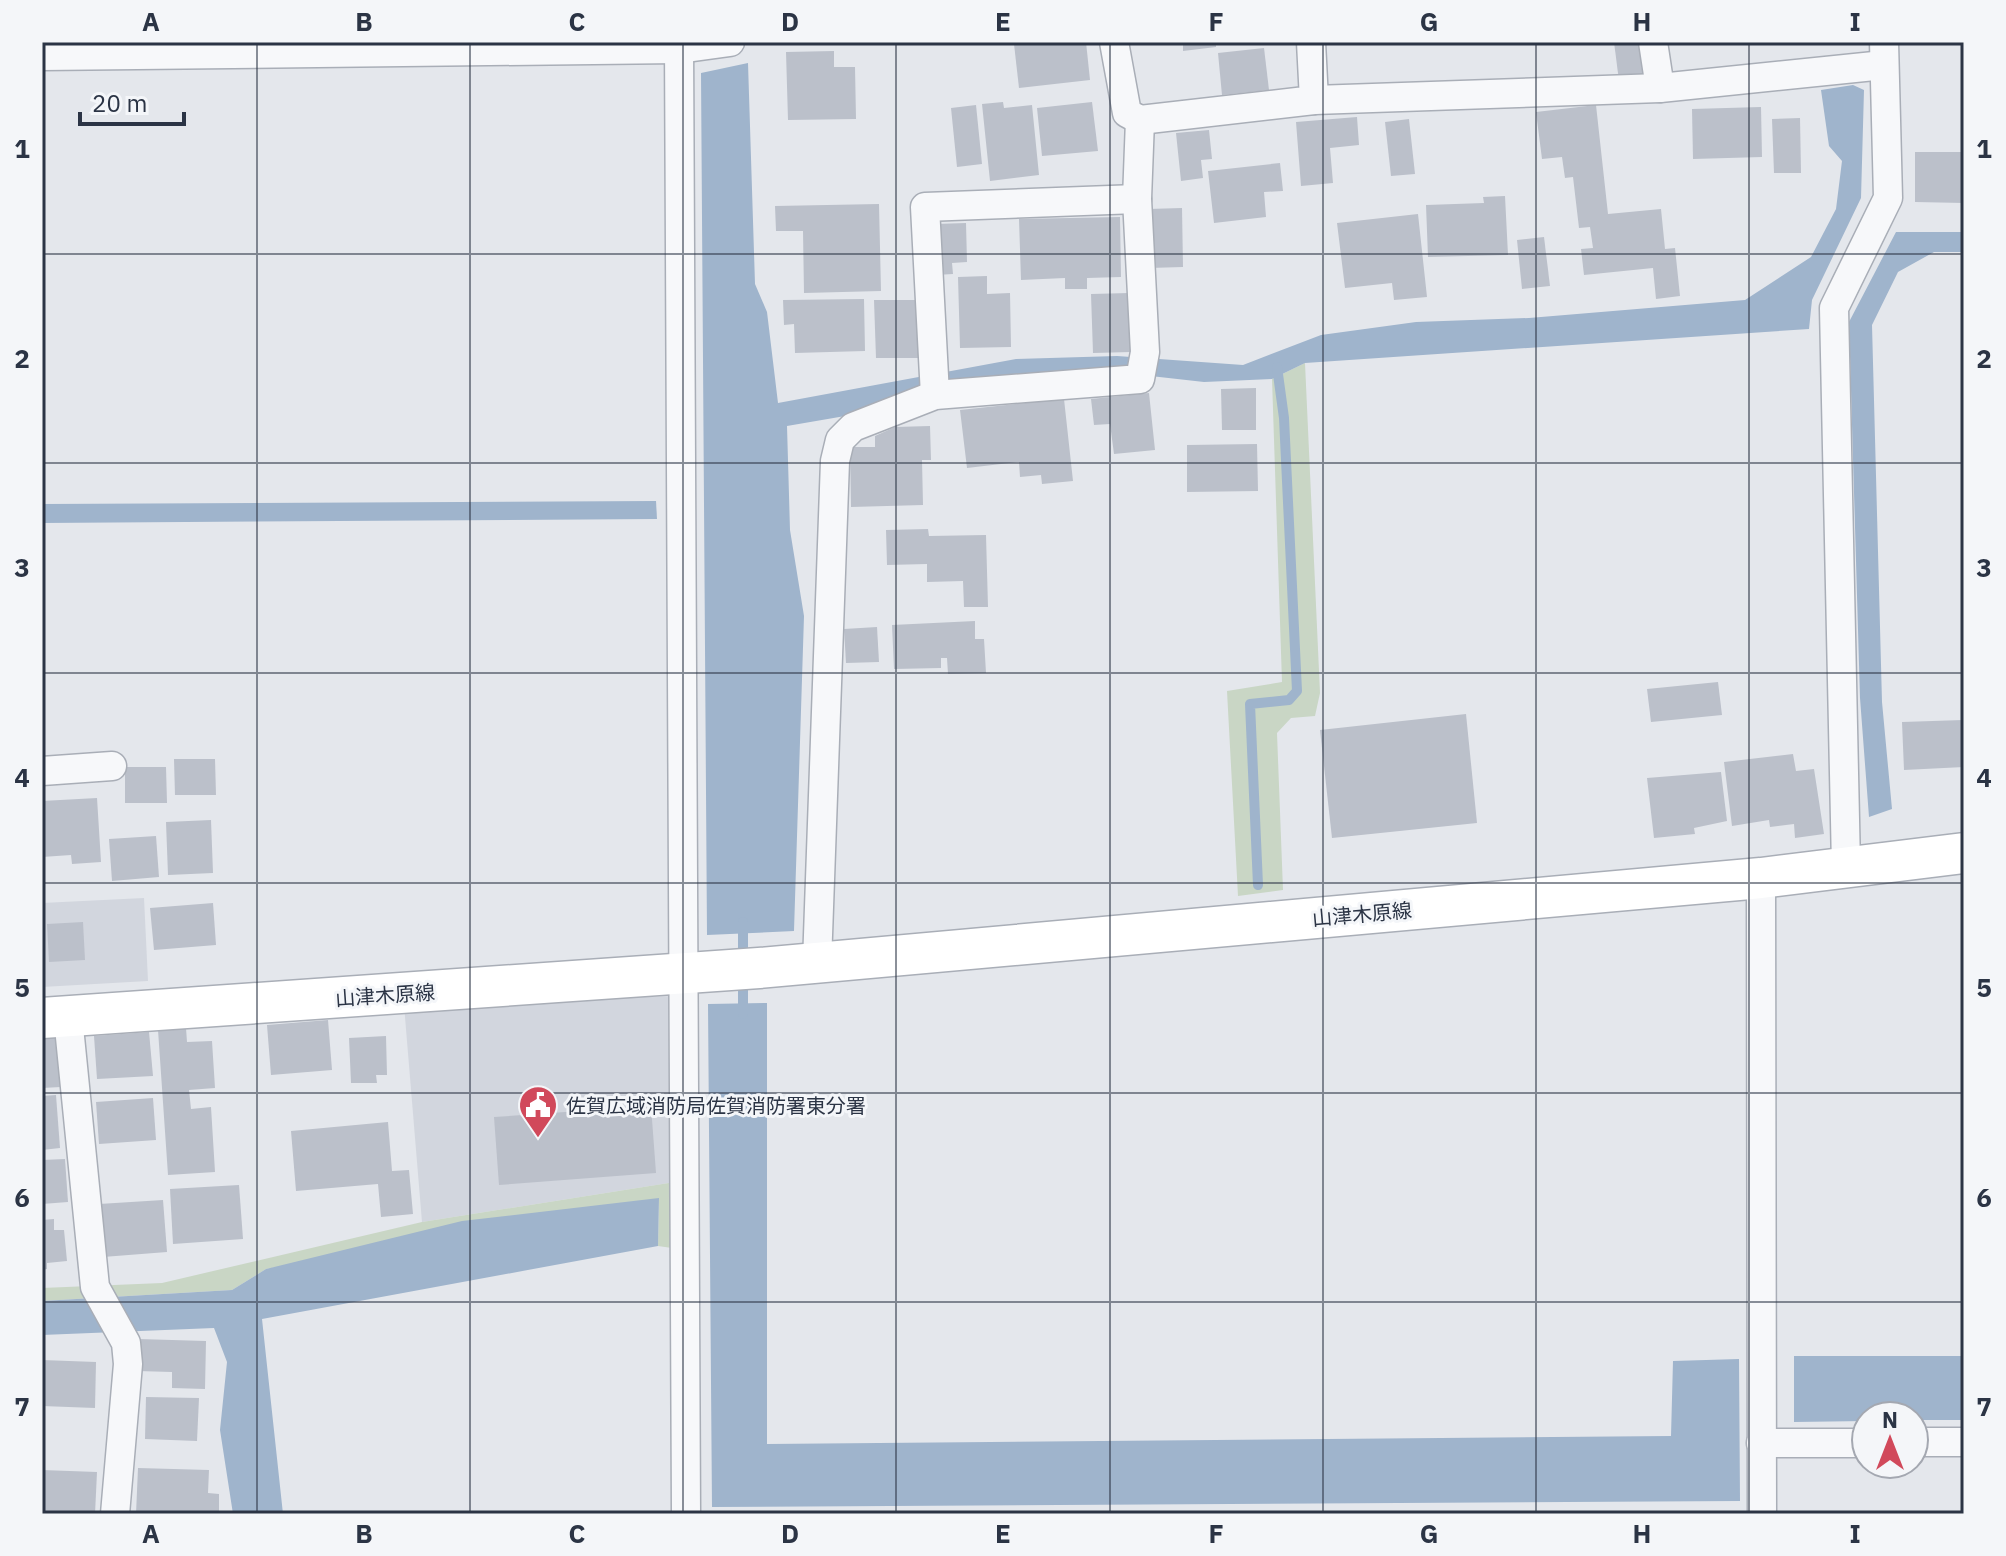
<svg xmlns="http://www.w3.org/2000/svg" width="2006" height="1556" viewBox="0 0 2006 1556" font-family="'IBM Plex Sans','Noto Sans JP',sans-serif">
<style>
.built{fill:#d2d6de}
.green{fill:#c9d6c5}
.water{fill:#9fb4cc}
.lines{fill:none;stroke-linecap:round;stroke-linejoin:round}
.stream{stroke:#9fb4cc;stroke-width:10}
.building{fill:#bbc0ca}
.street-casing{stroke:#a9aeb7;stroke-width:31}
.secondary-casing{stroke:#a9aeb7;stroke-width:43}
.street{stroke:#f7f8fa;stroke-width:28}
.secondary{stroke:#fff;stroke-width:40}
.grid{fill:none;stroke:#2b3445;stroke-width:2;stroke-opacity:0.55}
.labels{text-anchor:middle;dominant-baseline:central;stroke-width:6;stroke-linejoin:round;paint-order:stroke}
.street-label{font-size:20px;fill:#2b3445;stroke:#f4f6f9}
.poi-label{font-size:20px;fill:#2b3445;stroke:#f4f6f9;text-anchor:start}
.neatline{fill:none;stroke:#2b3445;stroke-width:3}
.grid-label{font-size:26px;text-anchor:middle;font-weight:bold;fill:#2b3445}
</style>
<rect width="100%" height="100%" fill="#e4e7ec"/>
<g class="built">
<path d="M144 898 148 981 42 987V903Z"/>
<path d="M675 996V1182L422 1222 404 1005Z"/>
</g>
<g class="green">
<path d="M1305 363 1320 693 1315 716 1291 718 1277 733 1283 890 1238 896 1227 691 1282 682 1272 379Z"/>
<path d="M675 1182 672 1248 658 1246 659 1199 266 1269 232 1290 42 1301V1288L162 1283 422 1222Z"/>
</g>
<g class="water">
<path d="M748 63 755 284 767 312 778 403 1016 359 1117 356 1243 365 1321 335 1416 322 1529 318 1745 300 1811 257 1836 209 1842 161 1829 146 1821 90 1853 85 1864 90 1861 198 1812 300 1809 329 1305 363 1272 379 1204 382 1106 371 787 426 790 530 804 616 794 931 707 935 701 73Z"/>
<path d="M1896 232H1964V252H1934L1898 272 1872 325 1882 702 1892 809 1869 817 1860 698 1849 322Z"/>
<path d="M656 501 657 519 42 523V504Z"/>
<path d="M767 1003V1444L1671 1436 1673 1361 1739 1359 1740 1501 712 1507 708 1004Z"/>
<path d="M659 1198 658 1246 262 1319 283 1514H233L220 1430 227 1362 214 1328 42 1335V1301L232 1290 266 1269 462 1221Z"/>
<path d="M1794 1356H1964V1420H1914V1416H1866V1421L1794 1422Z"/>
</g>
<g class="lines">
<g class="stream">
<path d="M1258 885 1250 704 1289 700 1297 691 1284 418 1277 367"/>
<path d="M743 922V962"/>
<path d="M743 978V1014"/>
</g>
</g>
<g class="building">
<path d="M1030 42H1086L1090 80 1019 88 1014 44Z"/>
<path d="M1183 42H1216V47L1183 51Z"/>
<path d="M1614 42H1639L1643 79 1619 81Z"/>
<path d="M1264 48 1269 90 1222 95 1218 53Z"/>
<path d="M834 51V67H855L856 119 788 120 786 52Z"/>
<path d="M1003 102 1004 108 1032 105 1039 175 990 181 982 104Z"/>
<path d="M1092 102 1098 151 1042 156 1037 108Z"/>
<path d="M976 105 982 164 957 167 951 108Z"/>
<path d="M1596 105 1608 214 1661 209 1665 249 1675 248 1680 296 1656 299 1653 268 1584 275 1581 249 1593 248 1590 227 1579 228 1573 177 1565 178 1562 157 1542 159 1536 112Z"/>
<path d="M1761 107 1762 157 1693 159 1692 109Z"/>
<path d="M1357 117 1359 145 1330 148 1333 183 1301 186 1296 122Z"/>
<path d="M1800 118 1801 173H1774L1772 119Z"/>
<path d="M1409 119 1415 174 1391 176 1385 122Z"/>
<path d="M1209 130 1212 159 1201 160 1203 178 1181 181 1176 133Z"/>
<path d="M1915 152H1964V203L1915 202Z"/>
<path d="M1280 163 1283 191 1264 192 1266 217 1214 223 1208 171Z"/>
<path d="M1505 196 1508 255 1428 257 1426 205 1484 203 1483 197Z"/>
<path d="M879 204 881 291 804 293 803 231H776L775 206Z"/>
<path d="M1182 208 1183 267 1149 268 1148 209Z"/>
<path d="M1418 214 1427 297 1394 300 1392 283 1345 288 1337 223Z"/>
<path d="M1120 217 1121 277 1087 278V289H1065V278L1021 280 1019 219Z"/>
<path d="M966 223 967 262 952 263 953 274 936 275 935 224Z"/>
<path d="M1544 237 1550 286 1522 289 1517 240Z"/>
<path d="M987 276V294L1010 293 1011 347 960 348 958 277Z"/>
<path d="M1129 293 1131 352 1093 353 1091 294Z"/>
<path d="M864 299 865 351 795 353 794 324 784 325 783 300Z"/>
<path d="M874 300H919L920 358H876Z"/>
<path d="M1256 388V430H1222L1221 389Z"/>
<path d="M1149 393 1155 450 1114 454 1110 424 1094 425 1091 399Z"/>
<path d="M1064 399 1073 481 1042 484 1041 475 1020 477 1019 462 967 468 960 410Z"/>
<path d="M930 426 931 460H922L923 505 851 507 850 447H875V436L895 427Z"/>
<path d="M1257 444 1258 491 1187 492V445Z"/>
<path d="M928 529 929 536 986 535 988 607H964L963 581 927 582V564L887 565 886 530Z"/>
<path d="M975 621V639H984L986 673 948 674 947 658H941V668L894 669 892 625Z"/>
<path d="M877 627 879 662 846 663 844 629Z"/>
<path d="M1718 682 1722 715 1651 722 1647 689Z"/>
<path d="M1466 714 1477 823 1332 838 1320 730Z"/>
<path d="M1963 720 1964 767 1904 770 1902 722Z"/>
<path d="M1793 754 1796 771 1814 769 1824 834 1795 838 1794 824 1770 827 1769 820 1732 826 1724 762Z"/>
<path d="M174 759H215L216 795H175Z"/>
<path d="M125 767H166L167 803H125Z"/>
<path d="M1721 772 1727 821 1694 828 1695 834 1654 838 1647 778Z"/>
<path d="M97 798 101 862 72 864 71 855 42 857V801Z"/>
<path d="M211 820 213 873 168 875 166 822Z"/>
<path d="M156 836 159 877 112 881 109 839Z"/>
<path d="M213 903 216 945 154 950 150 908Z"/>
<path d="M83 922 85 960 49 962 47 924Z"/>
<path d="M328 1020 332 1070 271 1075 267 1025Z"/>
<path d="M186 1028 187 1042 212 1041 215 1088 189 1090 191 1109 211 1107 215 1172 168 1175 158 1030Z"/>
<path d="M149 1032 153 1076 97 1079 94 1036Z"/>
<path d="M58 1035 61 1087 42 1088V1036Z"/>
<path d="M386 1036 387 1075H376L377 1083H351L349 1038Z"/>
<path d="M56 1095 60 1148 42 1150V1096Z"/>
<path d="M153 1098 156 1140 99 1144 96 1102Z"/>
<path d="M651 1106 656 1173 499 1185 494 1117Z"/>
<path d="M388 1122 392 1171 409 1170 413 1214 381 1217 378 1184 296 1191 291 1131Z"/>
<path d="M65 1159 68 1202 42 1204V1160Z"/>
<path d="M239 1185 243 1239 173 1244 170 1189Z"/>
<path d="M163 1200 167 1252 103 1257 99 1204Z"/>
<path d="M54 1219V1230H64L67 1261 47 1263V1269L42 1270V1220Z"/>
<path d="M138 1339 206 1341 205 1389 172 1388V1372L137 1371Z"/>
<path d="M42 1360 96 1362 95 1408 42 1406Z"/>
<path d="M146 1397 199 1398 197 1441 145 1439Z"/>
<path d="M138 1468 209 1470 208 1493 219 1494V1514H136Z"/>
<path d="M42 1470 97 1472 95 1514 42 1512Z"/>
</g>
<g class="lines">
<g class="street-casing">
<g id="street">
<path d="M679 42 686 1514"/>
<path d="M1114 42 1127 113 1140 120 1314 100 1311 42"/>
<path d="M1653 42 1660 88"/>
<path d="M42 56 679 49 730 42"/>
<path d="M1314 100 1660 88 1884 65"/>
<path d="M935 395 925 207 1137 199"/>
<path d="M42 771 112 766"/>
<path d="M1846 866 1834 308 1888 198 1884 42"/>
<path d="M1761 878 1762 1514"/>
<path d="M817 963 835 461 840 440 853 427 935 395 1140 379 1145 352 1137 199 1140 120"/>
<path d="M68 1017 95 1287 126 1343 128 1364 115 1514"/>
<path d="M1914 1442H1964"/>
<path d="M1761 1443H1866"/>
</g>
</g>
<g class="secondary-casing">
<path id="secondary" d="M42 1018 759 968 1761 878 1964 853"/>
</g>
<use href="#street" class="street"/>
<use href="#secondary" class="secondary"/>
</g>
<path class="grid" d="M257 42V1514M470 42V1514M683 42V1514M896 42V1514M1110 42V1514M1323 42V1514M1536 42V1514M1749 42V1514M42 254H1964M42 463H1964M42 673H1964M42 883H1964M42 1093H1964M42 1302H1964"/>
<defs>
<g id="civic-pin" transform="scale(2)"><path d="M0 17L-7.5 6A9.5 9.5 0 1 1 7.5 6Z" fill="#d1495b" stroke="#f4f6f9"/><path d="M-.6-6.5H3V-4.5H.6V-3L4-1V1h2V6H-6V1h2V-1L-.6-3ZM-1.2 2.5V6h2.4V2.5Z" fill="#fff"/></g>
</defs>
<g fill-rule="evenodd">
<use href="#civic-pin" x="538" y="1105"/>
</g>
<g class="labels">
<g class="street-label">
<text transform="translate(1362 914) rotate(-5)">山津木原線</text>
<text transform="translate(385 995) rotate(-4)">山津木原線</text>
</g>
<g class="poi-label">
<text x="566" y="1105">佐賀広域消防局佐賀消防署東分署</text>
</g>
</g>
<rect width="2006" height="1556" fill="none" stroke="#f4f6f9" stroke-width="88"/>
<g transform="translate(1890 1440)"><circle r="38" fill="#f4f6f9" stroke="#a4a8b1" stroke-width="2"/>
<path d="M0-6L14 30L0 20L-14 30Z" fill="#d1495b"/>
<text y="-12" font-size="22" font-weight="bold" text-anchor="middle" fill="#2b3445">N</text>
</g>
<path d="M80 112v12h104v-12" fill="none" stroke="#2b3445" stroke-width="4"/>
<text x="92" y="112" font-size="24" fill="#2b3445" stroke="#f4f6f9" stroke-width="6" paint-order="stroke">20 m</text>
<rect x="44" y="44" width="1918" height="1468" class="neatline"/>
<g class="grid-label">
<text x="151" y="31">A</text>
<text x="364" y="31">B</text>
<text x="577" y="31">C</text>
<text x="790" y="31">D</text>
<text x="1003" y="31">E</text>
<text x="1216" y="31">F</text>
<text x="1429" y="31">G</text>
<text x="1642" y="31">H</text>
<text x="1855" y="31">I</text>
<text x="22" y="158">1</text>
<text x="1984" y="158">1</text>
<text x="22" y="368">2</text>
<text x="1984" y="368">2</text>
<text x="22" y="577">3</text>
<text x="1984" y="577">3</text>
<text x="22" y="787">4</text>
<text x="1984" y="787">4</text>
<text x="22" y="997">5</text>
<text x="1984" y="997">5</text>
<text x="22" y="1207">6</text>
<text x="1984" y="1207">6</text>
<text x="22" y="1416">7</text>
<text x="1984" y="1416">7</text>
<text x="151" y="1543">A</text>
<text x="364" y="1543">B</text>
<text x="577" y="1543">C</text>
<text x="790" y="1543">D</text>
<text x="1003" y="1543">E</text>
<text x="1216" y="1543">F</text>
<text x="1429" y="1543">G</text>
<text x="1642" y="1543">H</text>
<text x="1855" y="1543">I</text>
</g>
</svg>
